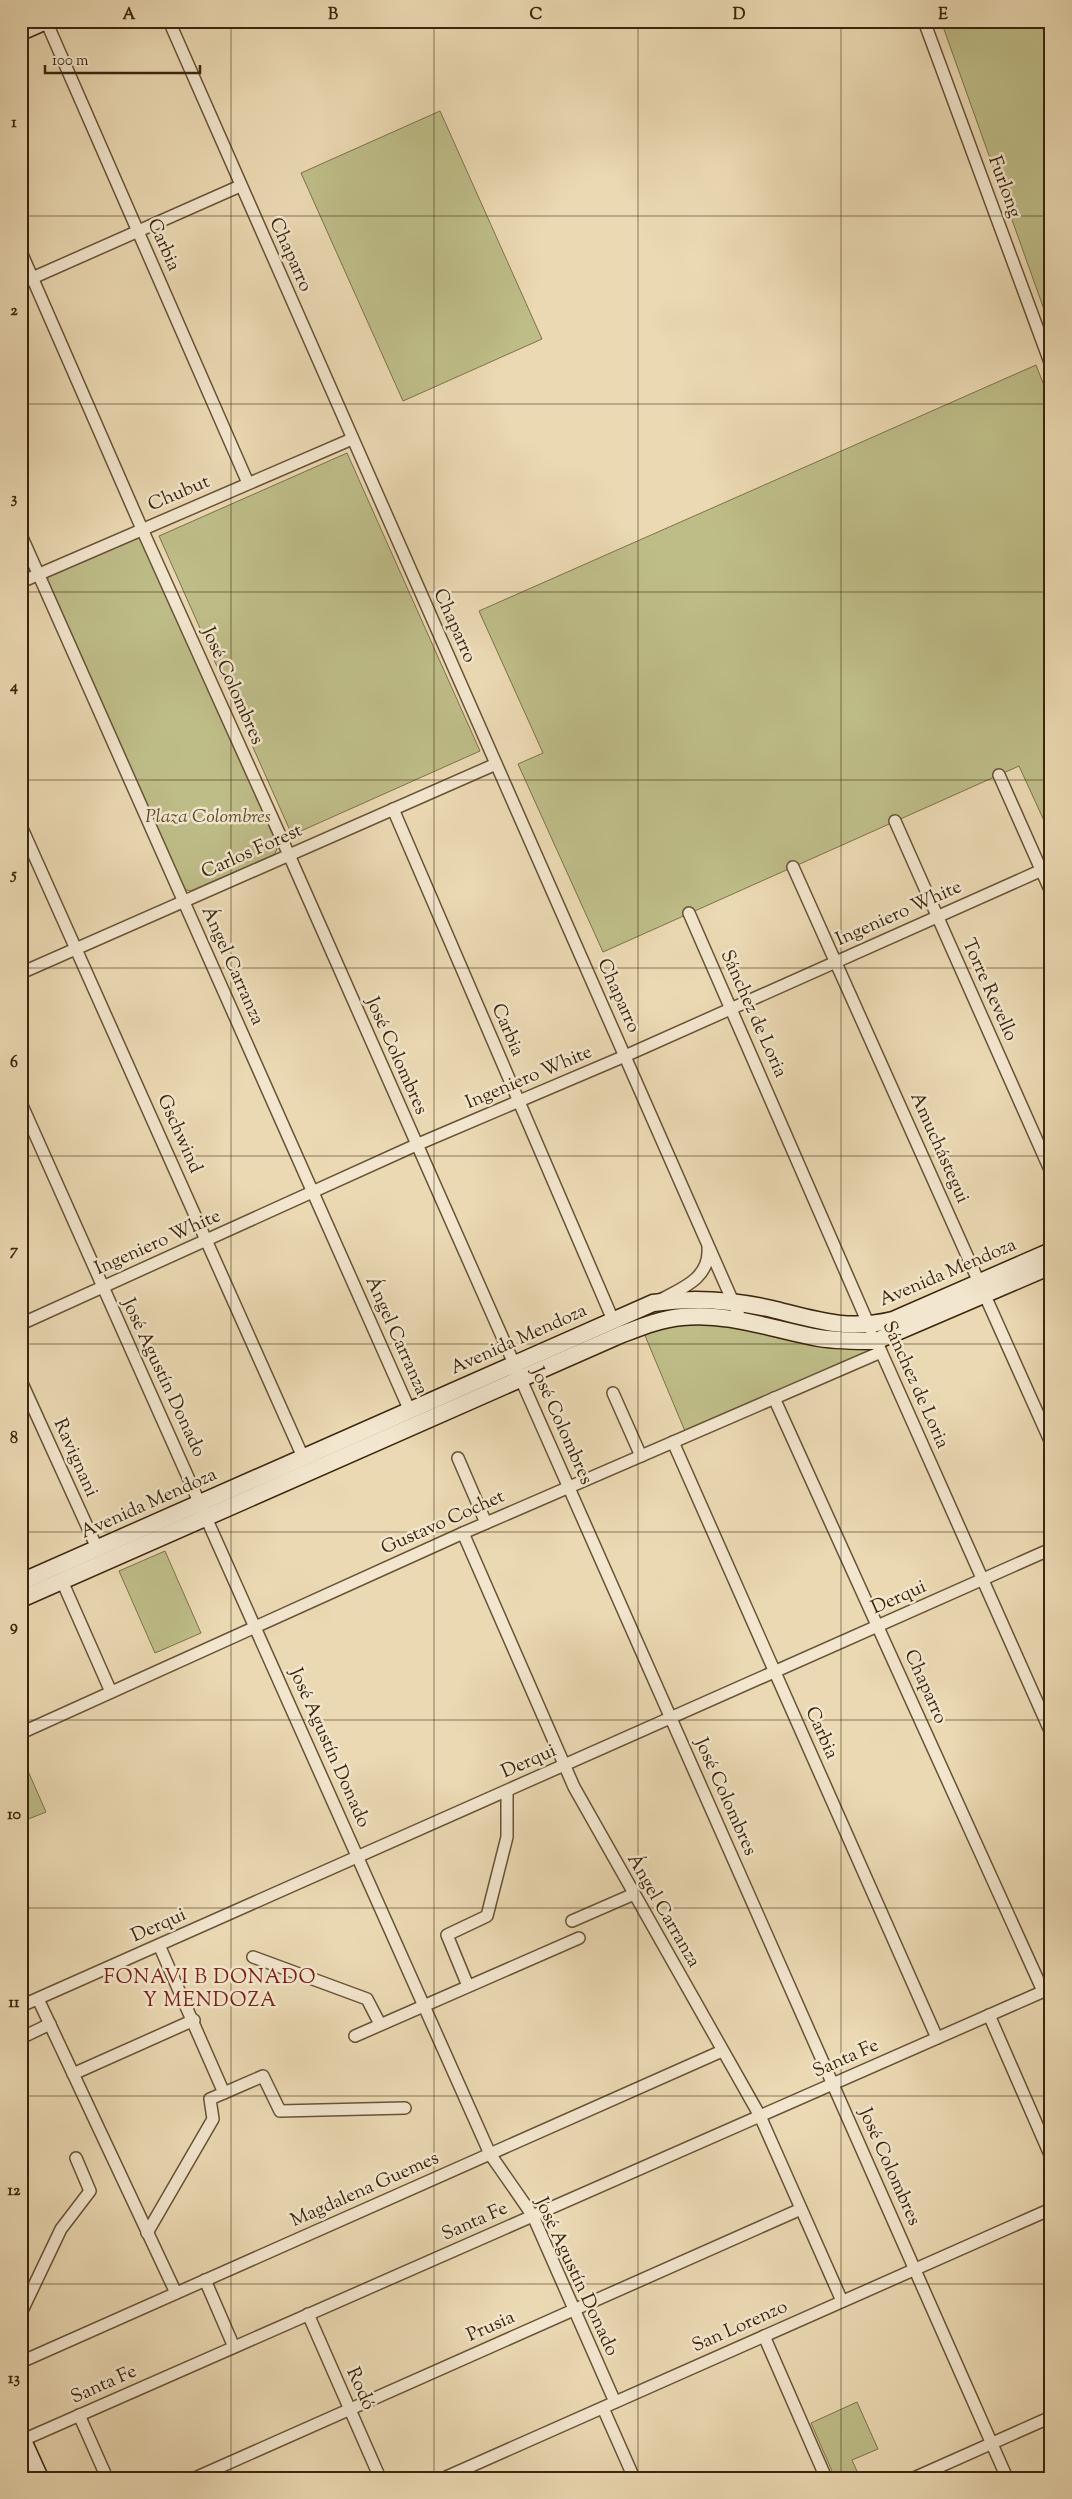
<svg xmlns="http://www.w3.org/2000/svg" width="1072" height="2499" viewBox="0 0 1072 2499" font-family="'Sorts Mill Goudy',serif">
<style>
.green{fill:#bebd88;stroke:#7d724a}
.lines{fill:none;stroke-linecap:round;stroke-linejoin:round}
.street-casing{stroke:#685336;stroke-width:14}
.secondary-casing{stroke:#3c260c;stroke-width:19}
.street{stroke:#f2e6ce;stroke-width:11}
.secondary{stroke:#f2e6ce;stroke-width:16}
.grid{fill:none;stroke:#3c260c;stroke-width:1;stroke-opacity:0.55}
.labels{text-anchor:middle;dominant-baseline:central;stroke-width:5;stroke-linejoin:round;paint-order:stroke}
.street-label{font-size:19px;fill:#3c260c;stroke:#f2e6ce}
.park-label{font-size:19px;font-style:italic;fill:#5c4c2b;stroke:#f2e6ce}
.neighbourhood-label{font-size:20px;letter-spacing:1px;fill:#7a1f14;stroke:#f2e6ce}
.neatline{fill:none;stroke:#3c260c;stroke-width:2}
.grid-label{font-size:16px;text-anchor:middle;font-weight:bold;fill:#3c260c}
</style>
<rect width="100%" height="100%" fill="#ebd9b3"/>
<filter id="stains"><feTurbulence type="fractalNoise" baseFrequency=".004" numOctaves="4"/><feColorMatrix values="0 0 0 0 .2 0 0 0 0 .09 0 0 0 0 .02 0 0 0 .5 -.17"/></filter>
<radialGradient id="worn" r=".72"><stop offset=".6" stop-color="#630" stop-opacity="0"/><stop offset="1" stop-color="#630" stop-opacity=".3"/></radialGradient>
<g class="green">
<path d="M941 21H1051V329Z"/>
<path d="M440 111 542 339 403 401 301 173Z"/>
<path d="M1036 365 1051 403V836L1019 766 603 952 518 764 543 753 479 611Z"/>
<path d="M347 453 480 751 292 835 159 536Z"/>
<path d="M135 537 141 539 278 846 275 854 190 891 184 889 47 582 49 575Z"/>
<path d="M684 1317 876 1341 881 1352 687 1436 641 1326Z"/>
<path d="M165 1551 201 1633 155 1653 119 1571Z"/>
<path d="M21 1755 46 1812 21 1822Z"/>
<path d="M857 2402 878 2449 852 2460 860 2478H835L811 2423Z"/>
</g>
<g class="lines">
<g class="street-casing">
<g id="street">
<path d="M46 21 248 483"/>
<path d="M169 21 741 1320"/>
<path d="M924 21 1051 365"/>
<path d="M21 252 142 529 289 855 1007 2478"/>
<path d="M21 283 240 186"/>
<path d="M21 535 410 1411"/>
<path d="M21 582 352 439"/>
<path d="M999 775 1051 892"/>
<path d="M393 809 613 1320"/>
<path d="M895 821 1051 1172"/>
<path d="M21 826 303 1457"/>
<path d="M793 867 1051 1443"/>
<path d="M689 913 871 1330"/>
<path d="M21 973 496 764"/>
<path d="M21 1103 490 2154 533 2216 615 2402"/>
<path d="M660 1300C683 1288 710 1278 708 1248"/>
<path d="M21 1324 416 1145 625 1056 1051 866"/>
<path d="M879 1347 1051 1733"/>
<path d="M21 1381 97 1548"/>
<path d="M613 1393 641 1456"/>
<path d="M774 1398 1043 1991"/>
<path d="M673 1442 937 2038"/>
<path d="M458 1458 486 1523"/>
<path d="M463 1533 574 1787 760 2116 842 2301"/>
<path d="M62 1581 111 1692"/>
<path d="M21 1733 463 1533 881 1352"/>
<path d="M572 1921 634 1894"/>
<path d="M159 1945 224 2093"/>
<path d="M253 1957 367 1999 380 2024"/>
<path d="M468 1986 447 1935 487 1916 507 1837V1791"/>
<path d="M38 1999 176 2293"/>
<path d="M21 2006 1051 1549"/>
<path d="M989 2015 1051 2157"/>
<path d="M355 2036 579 1938"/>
<path d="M21 2038 50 2024"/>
<path d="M73 2074 194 2020"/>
<path d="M147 2233 213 2119 210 2099 263 2076 280 2111 405 2108"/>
<path d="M205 2280 234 2347"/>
<path d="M21 2313 61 2229 90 2191 76 2158"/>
<path d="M308 2314 380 2478"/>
<path d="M764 2336 826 2478"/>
<path d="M21 2362 722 2051"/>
<path d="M603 2408 634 2478"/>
<path d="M79 2415 107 2478"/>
<path d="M23 2440 1051 1988"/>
<path d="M195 2478 801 2209"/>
<path d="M444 2478 1051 2209"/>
<path d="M914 2478 1051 2417"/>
</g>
</g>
<g class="secondary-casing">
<g id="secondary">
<path d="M21 32 46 21"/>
<path d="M21 1582 653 1303C693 1297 733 1300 772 1309 816 1320 847 1331 893 1320L1051 1251"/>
<path d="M21 1599 620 1335C641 1327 660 1319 682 1317 729 1312 774 1330 819 1338 838 1341 857 1341 876 1341L1051 1266"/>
<path d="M21 2436 40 2478"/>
</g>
</g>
<use href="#street" class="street"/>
<use href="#secondary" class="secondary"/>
</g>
<path class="grid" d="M231 21V2478M434 21V2478M638 21V2478M841 21V2478M21 216H1051M21 404H1051M21 592H1051M21 780H1051M21 968H1051M21 1156H1051M21 1344H1051M21 1532H1051M21 1720H1051M21 1908H1051M21 2096H1051M21 2284H1051"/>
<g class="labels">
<g class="street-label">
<text transform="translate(1004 187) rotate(70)">Furlong</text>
<text transform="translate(163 245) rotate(66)">Carbia</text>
<text transform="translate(290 255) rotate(66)">Chaparro</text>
<text transform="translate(179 494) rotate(-23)">Chubut</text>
<text transform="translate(454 626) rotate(66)">Chaparro</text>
<text transform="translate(232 686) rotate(66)">José Colombres</text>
<text transform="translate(252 852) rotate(-24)">Carlos Forest</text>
<text transform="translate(899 914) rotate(-24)">Ingeniero White</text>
<text transform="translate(232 966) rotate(66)">Ángel Carranza</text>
<text transform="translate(989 990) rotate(66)">Torre Revello</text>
<text transform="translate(618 996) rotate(66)">Chaparro</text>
<text transform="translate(753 1014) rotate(66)">Sánchez de Loria</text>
<text transform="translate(507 1030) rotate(67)">Carbia</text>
<text transform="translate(396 1056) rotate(66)">José Colombres</text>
<text transform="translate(529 1078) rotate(-23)">Ingeniero White</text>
<text transform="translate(179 1134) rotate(66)">Gschwind</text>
<text transform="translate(939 1148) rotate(66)">Amuchástegui</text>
<text transform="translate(158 1243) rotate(-24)">Ingeniero White</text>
<text transform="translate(948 1273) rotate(-23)">Avenida Mendoza</text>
<text transform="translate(396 1336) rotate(66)">Ángel Carranza</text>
<text transform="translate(519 1340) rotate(-24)">Avenida Mendoza</text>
<text transform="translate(163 1378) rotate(65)">José Agustín Donado</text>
<text transform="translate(915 1385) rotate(66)">Sánchez de Loria</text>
<text transform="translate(561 1426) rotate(66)">José Colombres</text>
<text transform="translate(75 1458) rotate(66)">Ravignani</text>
<text transform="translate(149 1504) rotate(-24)">Avenida Mendoza</text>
<text transform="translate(443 1523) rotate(-24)">Gustavo Cochet</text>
<text transform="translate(899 1598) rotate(-24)">Derqui</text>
<text transform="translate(925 1687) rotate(66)">Chaparro</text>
<text transform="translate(821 1733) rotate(66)">Carbia</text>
<text transform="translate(329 1748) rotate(66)">José Agustín Donado</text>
<text transform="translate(529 1762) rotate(-24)">Derqui</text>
<text transform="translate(725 1797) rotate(66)">José Colombres</text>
<text transform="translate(663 1911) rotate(60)">Ángel Carranza</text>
<text transform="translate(159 1926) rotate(-24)">Derqui</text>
<text transform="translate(846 2059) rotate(-24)">Santa Fe</text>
<text transform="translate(889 2167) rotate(66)">José Colombres</text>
<text transform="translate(365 2190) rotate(-24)">Magdalena Guemes</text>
<text transform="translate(475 2222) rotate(-24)">Santa Fe</text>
<text transform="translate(576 2277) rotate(65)">José Agustín Donado</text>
<text transform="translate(491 2327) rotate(-24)">Prusia</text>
<text transform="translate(740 2327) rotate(-24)">San Lorenzo</text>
<text transform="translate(104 2385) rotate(-24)">Santa Fe</text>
<text transform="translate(360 2389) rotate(66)">Rodó</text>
</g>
<g class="park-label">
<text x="208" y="817">Plaza Colombres</text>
</g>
<g class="neighbourhood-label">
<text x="210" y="1978">FONAVI B DONADO<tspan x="210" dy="23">Y MENDOZA</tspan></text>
</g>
</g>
<rect width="1072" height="2499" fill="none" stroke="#ebd9b3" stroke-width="55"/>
<path d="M45 65v8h155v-8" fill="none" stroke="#3c260c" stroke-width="2.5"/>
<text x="52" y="65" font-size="15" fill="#3c260c" stroke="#f2e6ce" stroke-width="4" paint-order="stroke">100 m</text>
<rect x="28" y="28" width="1016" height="2444" class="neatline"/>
<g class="grid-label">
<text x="129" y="19">A</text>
<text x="333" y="19">B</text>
<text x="536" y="19">C</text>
<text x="739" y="19">D</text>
<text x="943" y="19">E</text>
<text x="14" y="127">1</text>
<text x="14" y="315">2</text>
<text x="14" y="503">3</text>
<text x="14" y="691">4</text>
<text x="14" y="879">5</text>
<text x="14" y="1067">6</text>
<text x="14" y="1255">7</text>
<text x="14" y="1443">8</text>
<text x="14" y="1631">9</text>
<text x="14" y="1819">10</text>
<text x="14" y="2007">11</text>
<text x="14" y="2195">12</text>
<text x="14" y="2383">13</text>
</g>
<rect width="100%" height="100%" filter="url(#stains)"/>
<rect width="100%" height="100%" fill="url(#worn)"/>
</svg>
